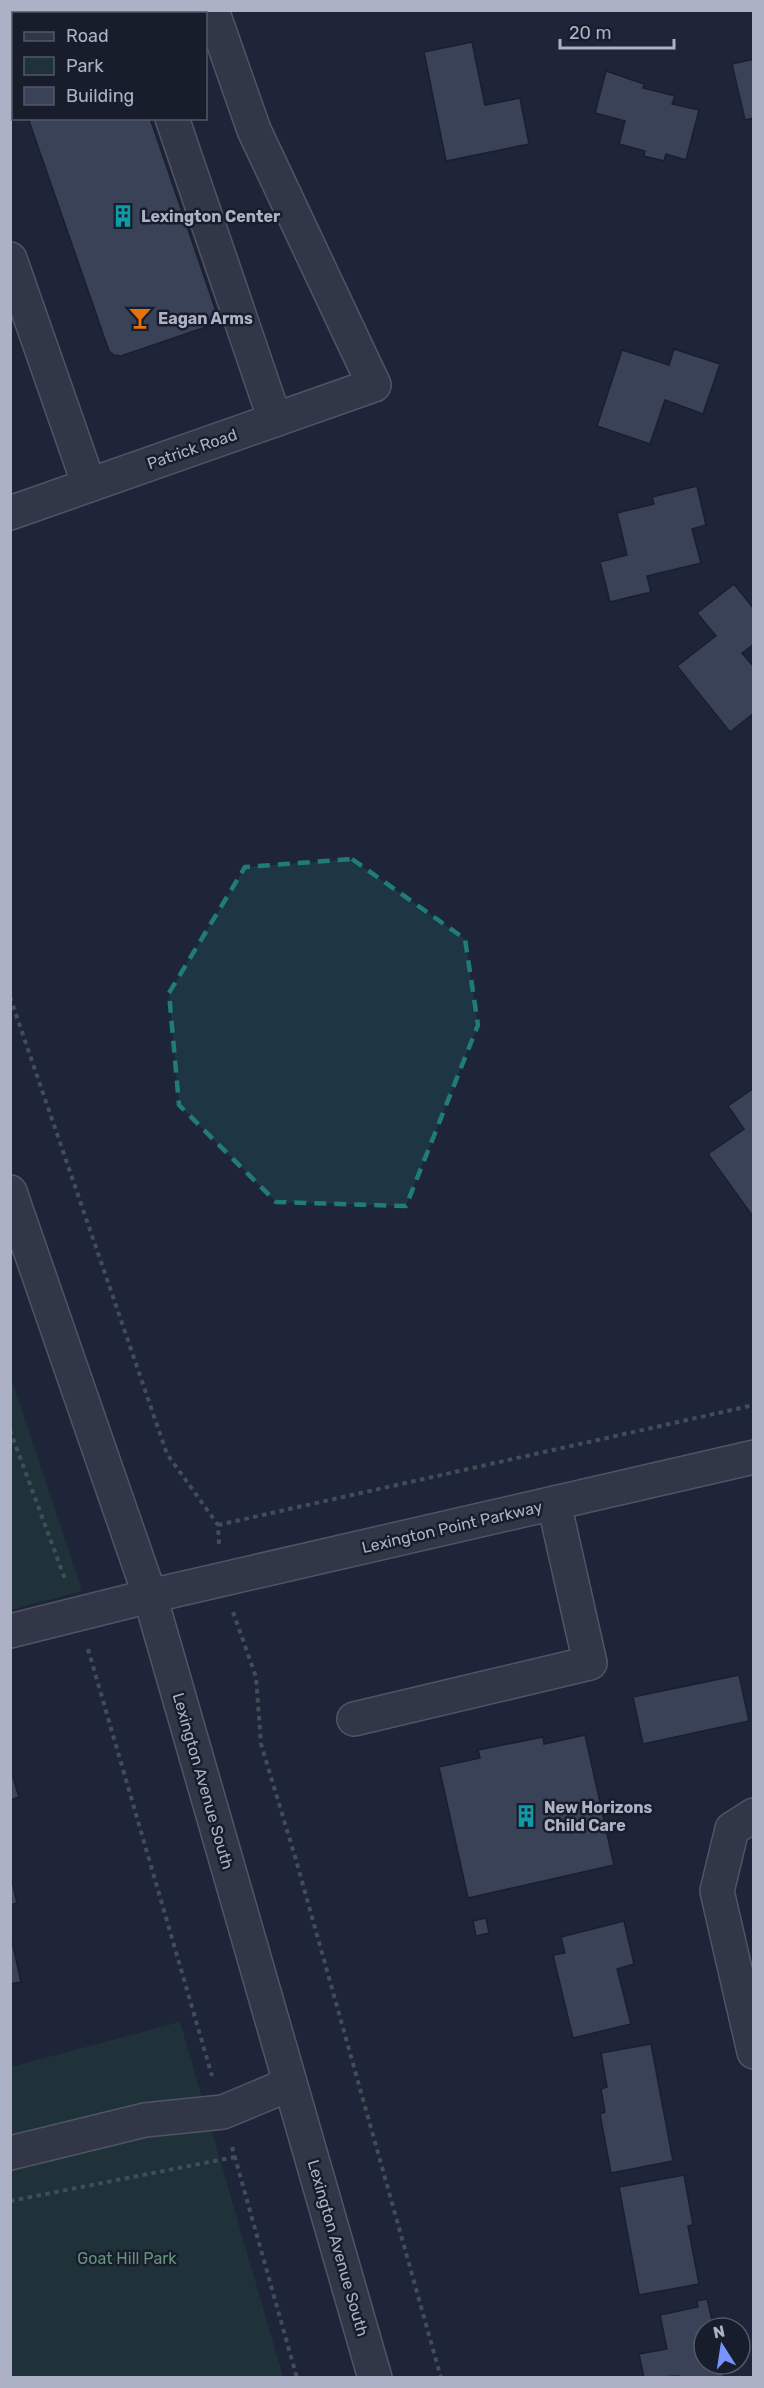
<svg xmlns="http://www.w3.org/2000/svg" width="764" height="2388" viewBox="0 0 764 2388" font-family="Rubik,sans-serif">
<style>
.green{fill:#203239}
.building{fill:#3a4258;stroke:#1a1f2e;stroke-width:1.5}
.lines{fill:none;stroke-linecap:round;stroke-linejoin:round}
.minor-casing{stroke:#505466;stroke-width:36}
.path{stroke:#3e4f56;stroke-width:4;stroke-dasharray:4.5 4.5;stroke-linecap:butt}
.minor{stroke:#323748;stroke-width:33}
.marked{fill:#1f7c77;fill-opacity:0.2;stroke:#1f7c77;stroke-width:4.5;stroke-dasharray:12 8;stroke-linejoin:round}
.labels{text-anchor:middle;dominant-baseline:central;stroke-width:5;stroke-linejoin:round;paint-order:stroke}
.poi-label{font-size:16px;font-weight:bold;fill:#acb1c5;stroke:#181d2c;text-anchor:start}
.street-label{font-size:16px;fill:#acb1c5;stroke:#181d2c}
.park-label{font-size:16px;fill:#639678;stroke:#181d2c}
</style>
<rect width="100%" height="100%" fill="#1f2538"/>
<g class="green">
<path d="M10 1375 82 1591 11 1610H10Z"/>
<path d="M180 2022 283 2377 11 2378V2067Z"/>
</g>
<g class="building">
<path d="M10 10H113L114 14H14V78L10 69Z"/>
<path d="M472 42 485 105 520 98 529 144 446 161 424 52Z"/>
<path d="M754 59V118L745 120 732 64Z"/>
<path d="M606 71 644 84 643 88 675 96 672 104 699 110 686 160 666 154 664 161 644 156 645 151 619 144 625 121 595 113Z"/>
<path d="M28 118H150L217 314 212 325 121 356 114 355 109 351Z"/>
<path d="M674 349 720 364 703 414 665 400 650 444 597 426 622 350 669 365Z"/>
<path d="M697 486 706 525 692 529 701 563 647 576 651 592 610 602 600 562 627 555 617 513 654 504 652 497Z"/>
<path d="M734 584 754 609V644L742 653 754 667V713L730 732 677 666 716 636 697 613Z"/>
<path d="M754 1088V1218L708 1154 744 1129 728 1106Z"/>
<path d="M739 1675 749 1721 643 1744 633 1697Z"/>
<path d="M585 1735 614 1865 468 1898 439 1767 480 1758 478 1750 543 1737 544 1744Z"/>
<path d="M10 1768 19 1797 10 1800Z"/>
<path d="M10 1871 17 1903 10 1905Z"/>
<path d="M486 1918 489 1933 476 1936 473 1921Z"/>
<path d="M624 1921 634 1964 617 1969 631 2024 573 2038 553 1955 565 1953 561 1937Z"/>
<path d="M10 1932 21 1982 10 1984Z"/>
<path d="M651 2044 673 2161 611 2173 600 2114 605 2112 601 2089 607 2087 601 2053Z"/>
<path d="M684 2175 693 2225 688 2226 699 2284 639 2295 619 2187Z"/>
<path d="M707 2299 714 2328H704V2364H721L724 2378H680L679 2376 644 2378 639 2354 667 2349 660 2315 698 2307 697 2301Z"/>
</g>
<g class="lines">
<g class="minor-casing">
<g id="minor">
<path d="M137 10 138 14"/>
<path d="M172 118 275 420"/>
<path d="M10 259 89 485"/>
<path d="M10 513 374 385 254 130 212 10"/>
<path d="M10 1192 150 1596 375 2378"/>
<path d="M10 1631 150 1596 754 1457"/>
<path d="M354 1719 590 1663 554 1503"/>
<path d="M754 1815 732 1829 717 1891 754 2052"/>
<path d="M10 2153 145 2120 223 2112 290 2084"/>
</g>
</g>
<g class="path">
<path d="M10 997 167 1454 218 1525 219 1544"/>
<path d="M10 1430 66 1582"/>
<path d="M218 1525 754 1405"/>
<path d="M233 1612 256 1677 261 1744 296 1860 441 2378"/>
<path d="M88 1649 212 2076"/>
<path d="M232 2147 297 2378"/>
<path d="M10 2201 235 2157"/>
</g>
<use href="#minor" class="minor"/>
</g>
<path class="marked" d="M352 859 465 939 478 1025 406 1206 276 1202 179 1105 169 993 245 867Z"/>
<defs>
<g id="building-bare" transform="scale(1.8)"><path d="M-4-6H4V6H1V3H-1V6H-4ZM-2.5-4.3h1.7v1.8h-1.7ZM.8-4.3h1.7v1.8H.8ZM-2.5-1h1.7V.8h-1.7ZM.8-1h1.7V.8H.8Z" fill="#0f9aa8" stroke="#181d2c" stroke-width="2.5" paint-order="stroke"/></g>
<g id="bar-bare" transform="scale(1.8)"><path d="M-6-5H6L.8 .8V4.5H3.5V6h-7V4.5H-.8V.8Z" fill="#e8710a" stroke="#181d2c" stroke-width="2.5" paint-order="stroke"/></g>
</defs>
<g fill-rule="evenodd">
<use href="#building-bare" x="123" y="216"/>
<use href="#bar-bare" x="140" y="318"/>
<use href="#building-bare" x="526" y="1816"/>
</g>
<g class="labels">
<g class="poi-label">
<text x="141" y="216">Lexington Center</text>
<text x="158" y="318">Eagan Arms</text>
<text x="544" y="1807">New Horizons<tspan x="544" dy="18">Child Care</tspan></text>
</g>
<g class="street-label">
<text transform="translate(192 449) rotate(-19)">Patrick Road</text>
<text transform="translate(452 1527) rotate(-13)">Lexington Point Parkway</text>
<text transform="translate(203 1781) rotate(74)">Lexington Avenue South</text>
<text transform="translate(338 2248) rotate(74)">Lexington Avenue South</text>
</g>
<g class="park-label">
<text x="127" y="2258">Goat Hill Park</text>
</g>
</g>
<rect width="764" height="2388" fill="none" stroke="#acb1c5" stroke-width="24"/>
<rect x="12" y="12" width="195" height="108" fill="#181d2c" stroke="#535869" stroke-width="1.5"/>
<rect x="24" y="32" width="30" height="9" fill="#323748" stroke="#535869" stroke-width="1.5"/>
<text x="66" y="42" font-size="18" fill="#acb1c5">Road</text>
<rect x="24" y="57" width="30" height="18" fill="#203239" stroke="#535869" stroke-width="1.5"/>
<text x="66" y="72" font-size="18" fill="#acb1c5">Park</text>
<rect x="24" y="87" width="30" height="18" fill="#3a4258" stroke="#535869" stroke-width="1.5"/>
<text x="66" y="102" font-size="18" fill="#acb1c5">Building</text>
<g transform="translate(722 2346) rotate(348)"><circle r="28" fill="#181d2c" stroke="#535869" stroke-width="1.5"/>
<path d="M0-4.5L10 22L0 15L-10 22Z" fill="#7994fd"/>
<text y="-9" font-size="16" font-weight="bold" text-anchor="middle" fill="#acb1c5">N</text>
</g>
<path d="M560 39v9h114v-9" fill="none" stroke="#acb1c5" stroke-width="3"/>
<text x="569" y="39" font-size="18" fill="#acb1c5" stroke="#181d2c" stroke-width="4.5" paint-order="stroke">20 m</text>
</svg>
